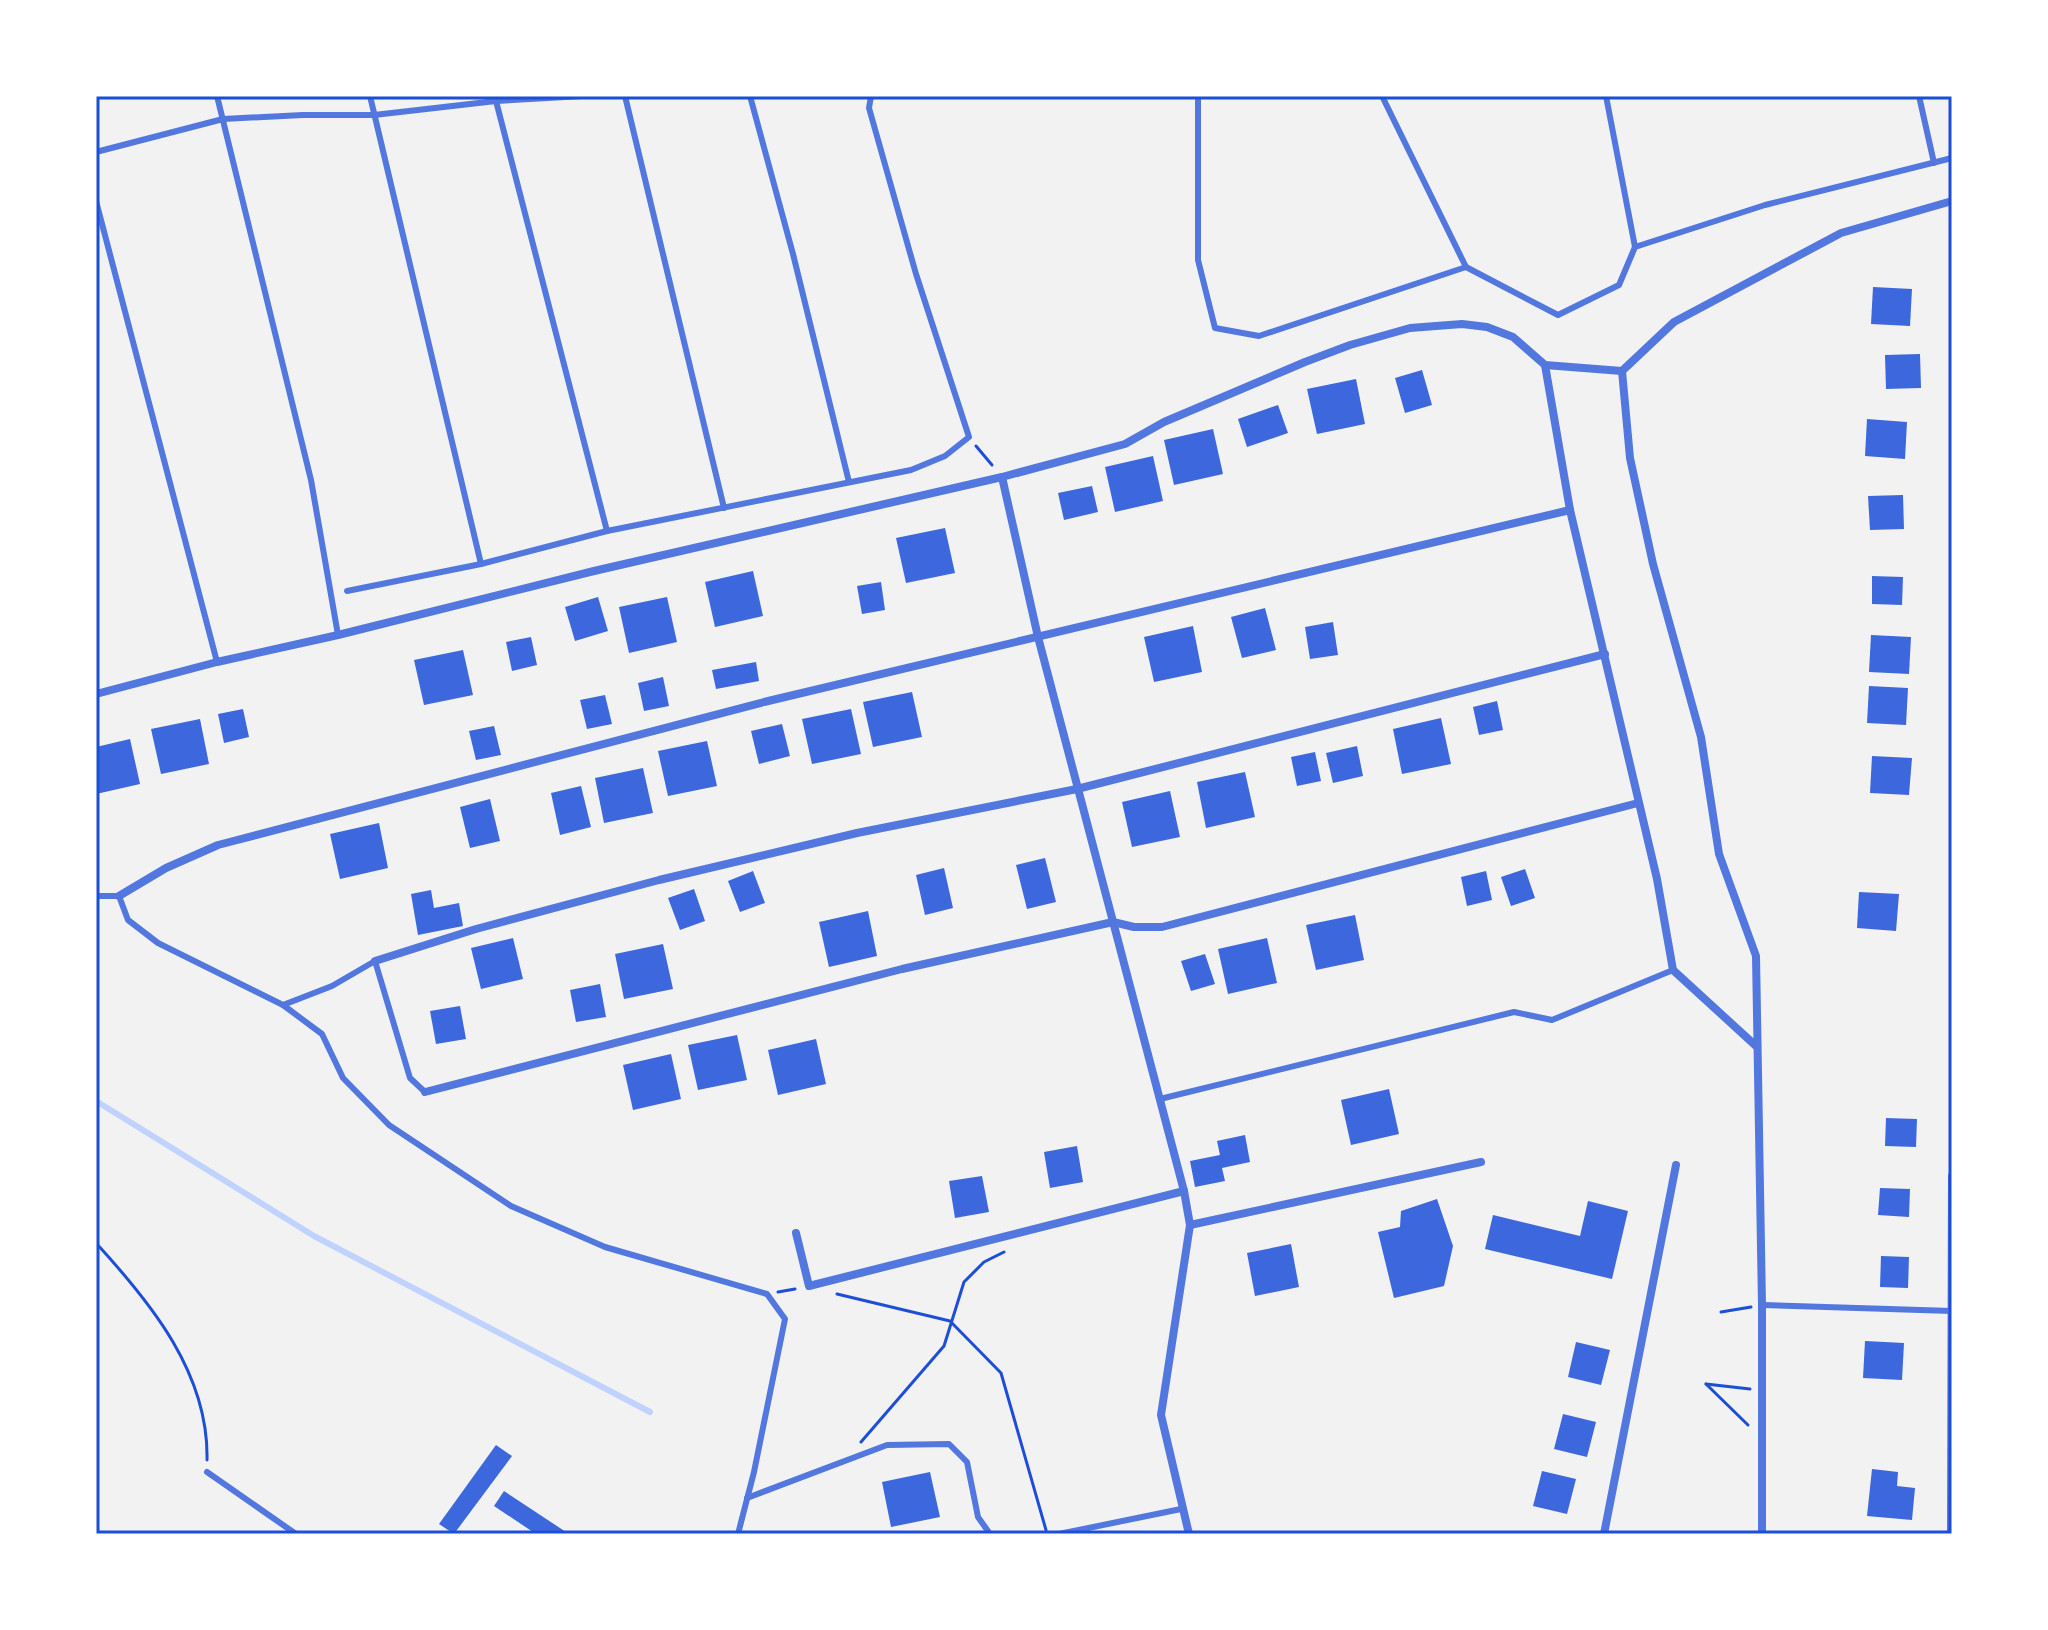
<svg xmlns="http://www.w3.org/2000/svg" width="2048" height="1630" viewBox="0 0 2048 1630" font-family="Montserrat,sans-serif">
<style>
.lines{fill:none;stroke-linecap:round;stroke-linejoin:round}
.stream{stroke:#bfd3fe;stroke-width:6}
.building{fill:#3d67dc}
.path{stroke:#1d4ed8;stroke-width:3}
.service{stroke:#5277de;stroke-width:6}
.minor{stroke:#5277de;stroke-width:8}
.neatline{fill:none;stroke:#1d4ed8;stroke-width:3}
</style>
<rect width="100%" height="100%" fill="#f2f2f2"/>
<g class="lines">
<path class="stream" d="M96 1101 314 1236 650 1412"/>
</g>
<g class="building">
<path d="M1873 287 1912 289 1910 326 1871 324Z"/>
<path d="M1920 354 1921 388 1886 389 1885 355Z"/>
<path d="M1422 370 1432 405 1405 413 1395 378Z"/>
<path d="M1356 379 1365 424 1317 434 1307 389Z"/>
<path d="M1278 405 1288 433 1247 447 1238 419Z"/>
<path d="M1867 419 1907 422 1905 459 1865 456Z"/>
<path d="M1213 429 1223 474 1174 485 1164 440Z"/>
<path d="M1153 456 1163 501 1115 512 1105 467Z"/>
<path d="M1092 486 1098 512 1064 520 1058 493Z"/>
<path d="M1903 495 1904 529 1870 530 1868 496Z"/>
<path d="M945 528 955 573 906 583 896 538Z"/>
<path d="M753 571 763 616 715 627 705 582Z"/>
<path d="M1872 576 1903 577 1902 605 1872 604Z"/>
<path d="M881 582 885 610 862 614 857 586Z"/>
<path d="M598 597 608 631 575 641 565 607Z"/>
<path d="M667 597 677 642 629 653 619 607Z"/>
<path d="M1265 608 1276 650 1242 658 1231 617Z"/>
<path d="M1333 622 1338 655 1310 659 1305 627Z"/>
<path d="M1193 626 1202 672 1154 682 1144 637Z"/>
<path d="M1871 635 1911 637 1909 674 1869 672Z"/>
<path d="M531 637 537 665 512 671 506 642Z"/>
<path d="M463 650 473 695 424 705 414 660Z"/>
<path d="M756 662 759 681 716 689 712 670Z"/>
<path d="M663 677 669 706 644 711 638 683Z"/>
<path d="M1869 686 1908 688 1906 725 1867 723Z"/>
<path d="M912 692 922 737 873 747 863 702Z"/>
<path d="M605 695 612 724 587 729 580 700Z"/>
<path d="M1497 701 1503 730 1479 735 1473 707Z"/>
<path d="M243 709 249 737 224 743 218 714Z"/>
<path d="M851 709 861 754 812 764 802 719Z"/>
<path d="M1441 718 1451 764 1402 774 1393 729Z"/>
<path d="M200 719 209 764 161 774 151 729Z"/>
<path d="M782 724 790 756 759 764 751 731Z"/>
<path d="M494 726 501 755 476 760 469 731Z"/>
<path d="M130 739 140 784 96 794V747Z"/>
<path d="M707 741 717 786 668 796 658 751Z"/>
<path d="M1357 746 1363 776 1333 783 1326 753Z"/>
<path d="M1315 752 1321 781 1297 786 1291 757Z"/>
<path d="M1872 756 1912 758 1909 795 1870 793Z"/>
<path d="M643 768 653 813 604 823 595 778Z"/>
<path d="M1245 772 1255 817 1206 828 1197 782Z"/>
<path d="M581 786 591 827 560 835 551 793Z"/>
<path d="M1170 791 1180 837 1132 847 1122 802Z"/>
<path d="M490 799 500 841 470 848 460 807Z"/>
<path d="M379 823 388 868 340 879 330 834Z"/>
<path d="M1045 858 1056 902 1027 909 1016 865Z"/>
<path d="M944 868 953 908 925 915 916 875Z"/>
<path d="M1525 869 1535 898 1511 906 1501 877Z"/>
<path d="M753 871 765 903 740 912 728 881Z"/>
<path d="M1486 871 1492 900 1467 906 1461 877Z"/>
<path d="M694 889 705 921 680 930 668 898Z"/>
<path d="M431 890 434 908 459 903 463 926 418 935 411 894Z"/>
<path d="M1859 892 1899 894 1896 931 1857 928Z"/>
<path d="M868 911 877 956 829 967 819 922Z"/>
<path d="M1355 915 1364 960 1316 970 1306 925Z"/>
<path d="M513 938 523 979 481 989 471 948Z"/>
<path d="M1267 938 1277 983 1228 994 1218 949Z"/>
<path d="M663 944 673 989 624 999 615 954Z"/>
<path d="M1205 954 1215 984 1191 991 1181 961Z"/>
<path d="M600 984 606 1017 576 1022 570 990Z"/>
<path d="M460 1006 466 1039 436 1044 430 1011Z"/>
<path d="M737 1035 747 1080 698 1090 688 1045Z"/>
<path d="M816 1039 826 1084 778 1095 768 1050Z"/>
<path d="M671 1054 681 1099 633 1110 623 1065Z"/>
<path d="M1389 1089 1399 1134 1351 1145 1341 1100Z"/>
<path d="M1886 1118 1917 1119 1916 1147 1885 1146Z"/>
<path d="M1245 1135 1250 1162 1222 1168 1225 1181 1195 1187 1190 1161 1220 1155 1217 1141Z"/>
<path d="M1077 1146 1083 1182 1050 1188 1044 1152Z"/>
<path d="M982 1176 989 1212 955 1218 949 1181Z"/>
<path d="M1880 1188 1910 1189 1909 1217 1878 1215Z"/>
<path d="M1437 1199 1453 1246 1444 1286 1394 1298 1378 1232 1400 1227 1401 1211Z"/>
<path d="M1588 1201 1628 1211 1612 1279 1485 1249 1493 1215 1580 1236Z"/>
<path d="M1291 1244 1299 1287 1255 1296 1247 1253Z"/>
<path d="M1881 1256 1909 1257 1908 1288 1880 1287Z"/>
<path d="M1865 1341 1904 1343 1902 1380 1863 1378Z"/>
<path d="M1576 1342 1610 1350 1601 1385 1568 1377Z"/>
<path d="M1563 1414 1596 1422 1587 1457 1554 1449Z"/>
<path d="M496 1445 512 1456 454 1534 439 1524Z"/>
<path d="M1872 1469 1898 1472 1897 1486 1915 1488 1912 1520 1867 1516Z"/>
<path d="M1542 1471 1576 1479 1567 1514 1533 1506Z"/>
<path d="M930 1472 940 1517 891 1527 882 1482Z"/>
<path d="M504 1491 569 1534H536L494 1506Z"/>
</g>
<g class="lines">
<g class="path">
<path d="M976 446 992 465"/>
<path d="M96 1243C151 1303 209 1374 207 1460"/>
<path d="M778 1292 795 1289"/>
<path d="M837 1294 950 1321 1001 1373 1046 1530"/>
<path d="M1721 1312 1751 1307"/>
<path d="M1706 1384 1748 1425"/>
<path d="M1706 1384 1750 1389"/>
<path d="M861 1442 944 1346 964 1282 984 1262 1004 1252"/>
</g>
<g class="service">
<path d="M217 96 311 480 338 635"/>
<path d="M370 96 481 564"/>
<path d="M625 96 724 508"/>
<path d="M750 96 793 254 849 482"/>
<path d="M1198 96V260L1215 328 1259 336 1466 267 1558 315 1619 285 1635 247 1765 205 1952 158"/>
<path d="M1382 96 1466 267"/>
<path d="M1606 96 1635 247"/>
<path d="M1919 96 1934 163"/>
<path d="M496 101 607 531"/>
<path d="M96 152 223 119 303 115H374L496 101 583 96"/>
<path d="M96 201 217 662"/>
<path d="M347 591 481 564 607 531 911 470 945 456 969 437 916 274 869 108 871 96"/>
<path d="M96 896H119L128 920 158 943 283 1005 322 1034 343 1078 389 1125 511 1206 605 1247 767 1294 785 1319 754 1472 738 1534"/>
<path d="M283 1005 332 986 375 961 410 1078 425 1092"/>
<path d="M1160 1099 1514 1012 1552 1020 1673 970"/>
<path d="M1762 1305 1952 1311"/>
<path d="M207 1472 296 1534"/>
<path d="M747 1498 887 1445 949 1444 967 1462 978 1517 990 1534"/>
<path d="M1059 1534 1181 1509"/>
</g>
<g class="minor">
<path d="M1545 365 1570 510 1657 879 1673 970 1756 1046"/>
<path d="M1622 371 1630 458 1653 564 1701 737 1719 854 1756 956 1762 1305V1534"/>
<path d="M1622 371 1674 322 1841 233 1952 201"/>
<path d="M1002 477 1038 637 1184 1191 1190 1225 1161 1415 1189 1534"/>
<path d="M96 694 217 662 338 635 594 571 1002 477 1125 444 1164 422 1305 362 1350 345 1410 328 1462 324 1487 327 1513 337 1545 365 1622 371"/>
<path d="M119 896 166 868 218 845 764 702 1570 510"/>
<path d="M375 961 476 929 659 880 857 833 1077 789 1605 654"/>
<path d="M425 1092 902 969 1113 922 1134 927H1162L1638 803"/>
<path d="M1190 1225 1481 1162"/>
<path d="M796 1233 809 1286 1184 1191"/>
<path d="M1604 1534 1676 1165"/>
<path d="M1951 1534 1952 1176"/>
</g>
</g>
<rect width="2048" height="1630" fill="none" stroke="#ffffff" stroke-width="196"/>
<rect x="98" y="98" width="1852" height="1434" class="neatline"/>
</svg>
